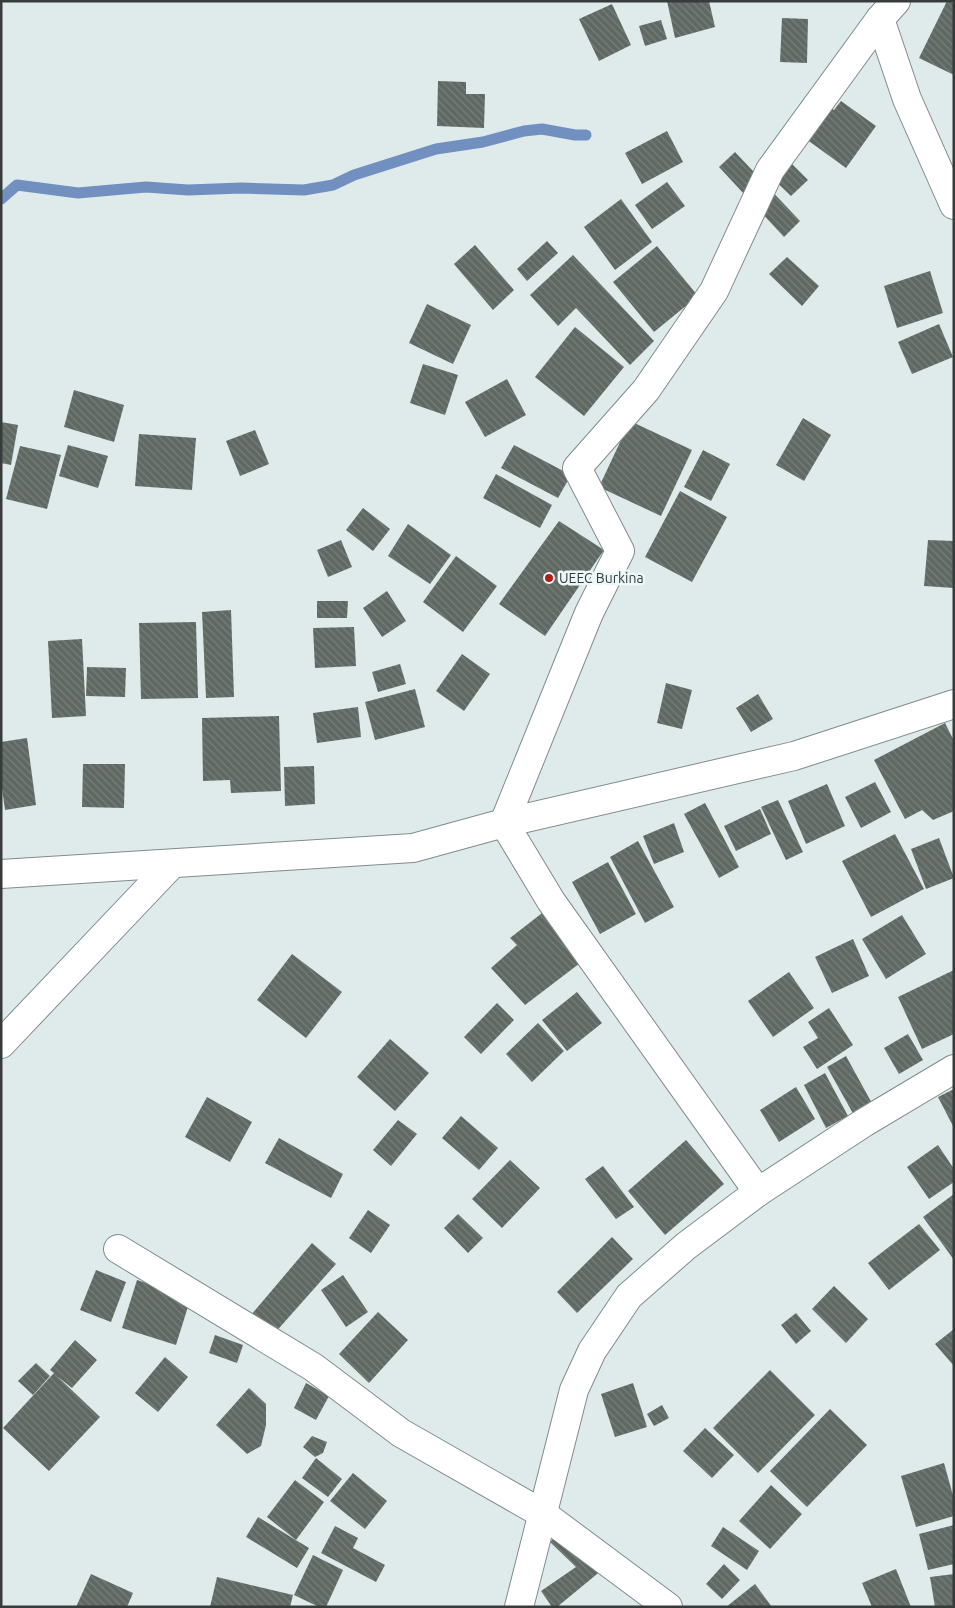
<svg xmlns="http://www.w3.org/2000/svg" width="955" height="1608" viewBox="0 0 955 1608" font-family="Ubuntu,sans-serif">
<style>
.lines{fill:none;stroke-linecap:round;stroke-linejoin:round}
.stream{stroke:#7190c0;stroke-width:11}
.building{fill:url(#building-back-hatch)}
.minor-casing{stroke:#808c8b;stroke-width:30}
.minor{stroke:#fff;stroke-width:28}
.poi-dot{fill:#b02016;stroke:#ecf8f8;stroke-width:2}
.labels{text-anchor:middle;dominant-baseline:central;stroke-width:5;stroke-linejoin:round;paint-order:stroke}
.poi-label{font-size:14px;fill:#373b3b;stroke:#ecf8f8;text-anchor:start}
</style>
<defs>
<pattern id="building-back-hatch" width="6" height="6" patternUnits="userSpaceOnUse" patternTransform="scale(1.25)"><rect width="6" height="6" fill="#5f6863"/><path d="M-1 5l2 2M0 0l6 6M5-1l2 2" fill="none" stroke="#787f7b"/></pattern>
</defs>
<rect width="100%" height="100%" fill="#dfebea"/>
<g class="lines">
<path class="stream" d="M1 199 17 185 78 193 146 187 188 190 241 188 304 190 333 185 354 175 436 149 483 142 524 131 542 129 575 135H586"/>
</g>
<g class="building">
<path d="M667 1H709L715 27 675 38Z"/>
<path d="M947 1 954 3V75L919 58Z"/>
<path d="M612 4 631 45 599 61 579 19Z"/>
<path d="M782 18 808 19 807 63 780 62Z"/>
<path d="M661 20 667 39 645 46 639 26Z"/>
<path d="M438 81 466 82V94H485L484 128 437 126Z"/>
<path d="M841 101 876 126 846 168 806 139 829 107 834 110Z"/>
<path d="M667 131 683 162 642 184 625 153Z"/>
<path d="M735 152 800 221 784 237 719 167Z"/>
<path d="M781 153 808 180 791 196 764 170Z"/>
<path d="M667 182 685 206 652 229 635 205Z"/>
<path d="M621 199 652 242 615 270 584 227Z"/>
<path d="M547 241 558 253 527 281 517 269Z"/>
<path d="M475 245 514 290 493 310 454 264Z"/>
<path d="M657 246 698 296 654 332 613 282Z"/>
<path d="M573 255 654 341 630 365 576 308 558 326 530 295Z"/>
<path d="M787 257 819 286 802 306 769 274Z"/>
<path d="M930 271 943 313 897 328 884 286Z"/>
<path d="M427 304 471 325 453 364 409 343Z"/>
<path d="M939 324 953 357 912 374 898 342Z"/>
<path d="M575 327 624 367 584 416 535 377Z"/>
<path d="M423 364 458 375 445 415 410 403Z"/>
<path d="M507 379 526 415 485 437 465 402Z"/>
<path d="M74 390 124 405 114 442 64 427Z"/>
<path d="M803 418 831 435 804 481 776 465Z"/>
<path d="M630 421 692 450 661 516 599 487Z"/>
<path d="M1 422 18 425 11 465 1 463Z"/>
<path d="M255 430 269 464 240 476 226 441Z"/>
<path d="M139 434 196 438 192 490 135 486Z"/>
<path d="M68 445 108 456 98 488 59 476Z"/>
<path d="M514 445 571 475 558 498 501 468Z"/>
<path d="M20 446 61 455 47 509 6 499Z"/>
<path d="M703 450 730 464 711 501 684 487Z"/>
<path d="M496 474 552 505 540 528 483 498Z"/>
<path d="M680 491 727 517 692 582 645 557Z"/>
<path d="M363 508 390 529 373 551 346 530Z"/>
<path d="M559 521 604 550 545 636 499 604Z"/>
<path d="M408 524 451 555 430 584 388 556Z"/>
<path d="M341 540 352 567 328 577 317 550Z"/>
<path d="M928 540 954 541V588L924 586Z"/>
<path d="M456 556 497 586 463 632 423 602Z"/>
<path d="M387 591 406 621 382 637 363 608Z"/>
<path d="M317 601H348L347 618H317Z"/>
<path d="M231 610 234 697 206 698 202 612Z"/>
<path d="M196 622 198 698 141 699 139 623Z"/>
<path d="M354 627 356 666 315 668 313 628Z"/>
<path d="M82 639 86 716 52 718 48 641Z"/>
<path d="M462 654 490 674 464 711 436 691Z"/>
<path d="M400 664 406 684 378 692 372 672Z"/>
<path d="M87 667 126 668 125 697 86 696Z"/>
<path d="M666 683 692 690 682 729 657 723Z"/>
<path d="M415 689 425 727 375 740 365 702Z"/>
<path d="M758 694 773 719 751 732 736 708Z"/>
<path d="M358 707 361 737 317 743 313 713Z"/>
<path d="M279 716 281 791 231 793 230 780 203 781 202 718Z"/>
<path d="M945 723 954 741V811L933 820 922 810 905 819 874 760Z"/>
<path d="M27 738 36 805 5 810 1 781V742Z"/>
<path d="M83 764H125L124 808 82 807Z"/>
<path d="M314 766 315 804 285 806 284 767Z"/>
<path d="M875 782 891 812 861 828 845 797Z"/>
<path d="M827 784 845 826 806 844 788 801Z"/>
<path d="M778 800 803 852 786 860 761 807Z"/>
<path d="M705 803 739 867 719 878 684 814Z"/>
<path d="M760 809 771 834 736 851 724 826Z"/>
<path d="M674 823 684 852 654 864 643 836Z"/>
<path d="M895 834 924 889 871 917 842 861Z"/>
<path d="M939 838 954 878 926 889 911 849Z"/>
<path d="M638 841 674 907 645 923 610 857Z"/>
<path d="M608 862 636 914 600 934 572 882Z"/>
<path d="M546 910 584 960 525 1005 491 968 517 945 510 938Z"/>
<path d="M902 915 926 954 886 979 862 939Z"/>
<path d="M853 939 869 976 832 993 815 957Z"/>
<path d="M292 954 342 992 306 1038 257 1000Z"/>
<path d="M954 970V1034L922 1049 898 997Z"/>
<path d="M789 972 814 1008 773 1037 748 1001Z"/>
<path d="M577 992 602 1023 567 1051 542 1020Z"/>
<path d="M497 1003 514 1020 481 1054 464 1037Z"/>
<path d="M829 1008 853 1045 817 1069 803 1047 818 1038 808 1022Z"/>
<path d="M538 1023 564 1051 532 1082 506 1054Z"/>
<path d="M908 1034 923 1060 899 1074 884 1048Z"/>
<path d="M390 1039 429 1073 395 1111 357 1077Z"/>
<path d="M846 1056 874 1107 855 1117 827 1067Z"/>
<path d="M825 1073 848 1116 826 1128 804 1085Z"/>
<path d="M796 1087 815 1119 779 1142 760 1110Z"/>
<path d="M954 1089V1128L938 1097Z"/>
<path d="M207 1097 252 1122 230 1162 185 1137Z"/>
<path d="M461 1116 498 1148 479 1170 442 1138Z"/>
<path d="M398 1120 417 1134 391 1166 373 1150Z"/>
<path d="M279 1138 343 1174 331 1198 265 1163Z"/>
<path d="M686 1140 724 1184 665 1235 628 1191Z"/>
<path d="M938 1145 954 1169V1182L929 1199 907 1167Z"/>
<path d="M510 1160 540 1188 502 1228 472 1199Z"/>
<path d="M603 1166 634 1207 616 1219 585 1179Z"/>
<path d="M954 1194V1260L923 1217Z"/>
<path d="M368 1210 390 1225 371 1253 349 1238Z"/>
<path d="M458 1214 483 1238 468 1253 444 1228Z"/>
<path d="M919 1224 940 1250 889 1290 868 1263Z"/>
<path d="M612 1237 633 1259 577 1313 557 1292Z"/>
<path d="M312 1243 336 1264 273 1335 251 1315Z"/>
<path d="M96 1270 126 1282 111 1322 80 1310Z"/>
<path d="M343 1275 368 1312 346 1327 321 1290Z"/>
<path d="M137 1280 191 1297 176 1345 122 1328Z"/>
<path d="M834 1286 868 1319 846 1343 812 1309Z"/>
<path d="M378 1312 408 1340 369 1383 339 1354Z"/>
<path d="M796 1313 811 1331 796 1344 781 1325Z"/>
<path d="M954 1329V1366L935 1344Z"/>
<path d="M215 1335 243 1345 237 1363 209 1353Z"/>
<path d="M75 1340 97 1360 72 1388 57 1376 100 1417 49 1471 3 1428 54 1373 50 1370Z"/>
<path d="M165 1357 188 1377 158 1412 135 1393Z"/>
<path d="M36 1363 50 1376 33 1395 18 1381Z"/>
<path d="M770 1370 815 1415 758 1473 713 1428Z"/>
<path d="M306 1383 329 1396 316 1420 294 1408Z"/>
<path d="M633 1383 647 1427 615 1437 601 1394Z"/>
<path d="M249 1388 266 1404V1425L261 1446 247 1454 216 1425Z"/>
<path d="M662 1405 669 1418 654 1426 647 1414Z"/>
<path d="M830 1409 867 1445 807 1507 770 1471Z"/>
<path d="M705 1428 734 1455 712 1478 683 1451Z"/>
<path d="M312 1436 327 1442 323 1453 315 1457 303 1447Z"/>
<path d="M316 1458 342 1479 328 1497 302 1478Z"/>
<path d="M944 1463 954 1499V1516L916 1527 901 1476Z"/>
<path d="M353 1473 387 1501 365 1529 330 1501Z"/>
<path d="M295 1480 324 1502 296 1540 267 1517Z"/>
<path d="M771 1485 802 1514 770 1549 739 1521Z"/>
<path d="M258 1517 309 1548 297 1568 246 1537Z"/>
<path d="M954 1525V1564L928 1570 919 1534Z"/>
<path d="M335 1526 358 1538 353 1548 385 1565 376 1582 321 1553Z"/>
<path d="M723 1527 759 1551 747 1570 711 1546Z"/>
<path d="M561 1530 608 1565 557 1607H552L541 1591 576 1567 550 1542Z"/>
<path d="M313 1555 343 1570 326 1607H319L294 1595Z"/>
<path d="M724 1564 740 1580 722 1599 706 1584Z"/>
<path d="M896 1569 911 1607H872L862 1583Z"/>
<path d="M91 1574 133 1593 127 1607H76Z"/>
<path d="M954 1574V1607H935L930 1577Z"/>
<path d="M217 1577 293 1595 290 1607H210Z"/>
<path d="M755 1584 772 1607H726Z"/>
</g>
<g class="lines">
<g class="minor-casing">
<g id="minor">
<path d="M880 19 907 99 954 205"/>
<path d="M1 874 413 848 504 823 794 756 954 704"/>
<path d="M1 1044 172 864"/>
<path d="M758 1192 551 901 504 823 589 613 620 551 577 468 646 390 714 291 770 170 880 19 896 1"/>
<path d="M118 1249 313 1367 401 1433 543 1514 668 1607"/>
<path d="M519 1607 574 1390 592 1351 629 1296 686 1246 758 1192 865 1122 954 1069"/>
</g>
</g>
<use href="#minor" class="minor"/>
</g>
<circle class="poi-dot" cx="549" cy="578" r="5"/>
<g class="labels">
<g class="poi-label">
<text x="559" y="578">UEEC Burkina</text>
</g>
</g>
<rect width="955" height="1608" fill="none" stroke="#373b3b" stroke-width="5"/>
</svg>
